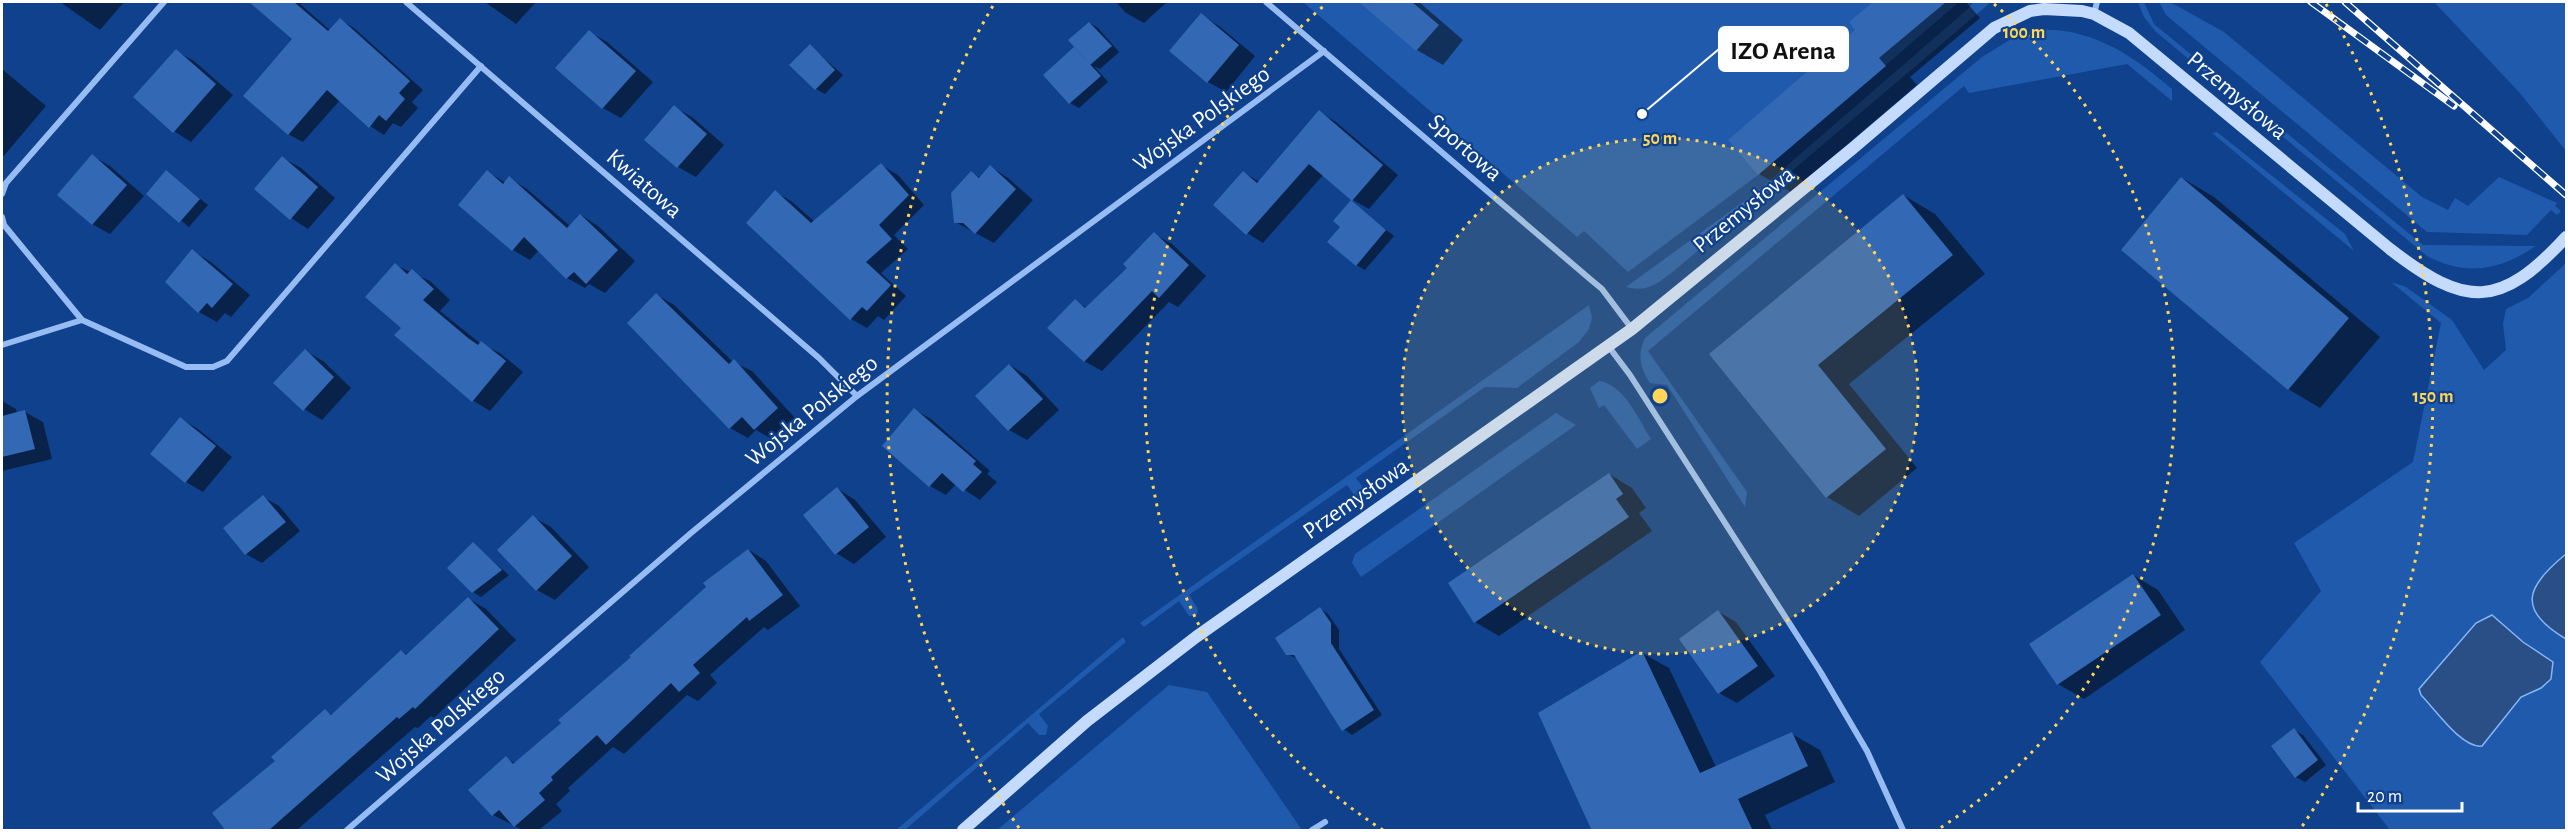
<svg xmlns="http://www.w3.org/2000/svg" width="2568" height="832" viewBox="0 0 2568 832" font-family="'Alegreya Sans',sans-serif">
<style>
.green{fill:#205aac}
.water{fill:#2a4f87;stroke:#87b6f7;stroke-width:1.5}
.shadow{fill:#0007}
.building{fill:#3368b4}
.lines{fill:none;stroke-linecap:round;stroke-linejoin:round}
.street{stroke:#96bcf3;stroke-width:6}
.secondary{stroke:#c5dbfd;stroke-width:12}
.rail-casing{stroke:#fff;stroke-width:7}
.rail{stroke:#0f418c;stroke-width:4.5;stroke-dasharray:14;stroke-linecap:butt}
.ring{fill:none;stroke:#ffd557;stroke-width:3;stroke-dasharray:3 6}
.labels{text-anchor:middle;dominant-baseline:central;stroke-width:4.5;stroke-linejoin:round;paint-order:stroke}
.street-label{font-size:24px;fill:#fff;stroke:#0f418c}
.centre{fill:#ffd557;stroke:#0f418c;stroke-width:3}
.ring-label{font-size:18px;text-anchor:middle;font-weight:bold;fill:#ffd557;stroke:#0f418c;stroke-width:4.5;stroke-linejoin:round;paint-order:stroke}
.leader{fill:none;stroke:#fff;stroke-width:2}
.callout-dot{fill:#fff;stroke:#0f418c;stroke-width:2}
.callout{fill:#fff;stroke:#fff;stroke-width:2}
.callout-label{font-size:26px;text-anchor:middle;font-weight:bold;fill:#111}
</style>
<rect width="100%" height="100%" fill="#0f418c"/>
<g class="green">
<path d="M1303 2H1959L1758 175 1628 272 1584 231 1577 237Z"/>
<path d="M1973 2 1990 3 1675 270C1658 283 1648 293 1626 287L1754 194 1969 8Z"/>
<path d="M2138 2H2144L2154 24 2423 245 2536 246C2500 270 2467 277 2427 256L2155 31 2144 17Z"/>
<path d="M2159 2H2170L2224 32 2422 197 2448 210 2455 198 2468 206 2499 177 2557 203 2555 206 2561 211 2557 215 2551 210 2527 235 2427 232 2166 15Z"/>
<path d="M2434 2H2566V151L2519 92Z"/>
<path d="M2037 30C2090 26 2134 56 2172 89V101L2127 64 1969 93 1964 86 1648 351 1747 492 1745 507 1667 385 1650 383C1640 368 1637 355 1645 338L1982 57 2016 36Z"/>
<path d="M2217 132 2345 234 2354 251 2212 133Z"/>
<path d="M2566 263V830H2390L2260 662 2321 591 2294 543 2413 462 2441 323 2391 282 2406 287 2452 320 2484 370 2506 350 2503 324 2506 309 2528 298Z"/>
<path d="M1589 305 1592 318 1589 329 1579 342 1517 388 1485 387 1356 478 1365 490 1363 498 1357 499 1347 485 1189 595 1198 609 1197 615 1189 616 1179 601 1144 627 1140 623Z"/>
<path d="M1599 381C1625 385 1638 419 1651 439L1637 449 1604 405 1599 408 1590 388Z"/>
<path d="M1556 413 1576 425 1361 577 1352 563 1355 554Z"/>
<path d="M1123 637 1126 642 1039 714 1048 726 1046 735H1039L1028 723 905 830H896Z"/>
<path d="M1169 685 1207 692 1302 830H997Z"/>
</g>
<g class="water">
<path d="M2566 554V639C2517 610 2525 587 2566 554Z"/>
<path d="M2492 615 2523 642 2553 662 2551 679 2541 688 2521 697 2482 746C2462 749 2435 709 2421 695L2419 689 2476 623Z"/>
</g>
<g class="shadow">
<path d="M60 2H124L100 30Z"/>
<path d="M251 2H303L300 4 331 31 340 20 354 28 423 90 412 102 418 108 401 127 393 123 384 135 370 126 340 100 303 142 288 134 294 39Z"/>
<path d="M485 2H536L516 24Z"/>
<path d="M1116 2H1167L1144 23 1126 13Z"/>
<path d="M1361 2H1419L1463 40 1443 65 1417 50Z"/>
<path d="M1875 2H1966L1980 18 1910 77 1917 85 1791 192 1759 174 1730 140 1858 30 1851 22Z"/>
<path d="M1201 15 1219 26 1255 56 1226 92 1208 82Z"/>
<path d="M1090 23 1098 28 1119 52 1100 69 1094 66 1108 82 1079 108 1070 103 1045 75 1080 52Z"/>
<path d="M589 32 607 42 653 82 621 118 603 108 557 68Z"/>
<path d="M810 46 843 75 825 94 816 89Z"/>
<path d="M176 51 194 61 233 95 191 142 174 131Z"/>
<path d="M2 69 46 106 2 158Z"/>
<path d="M674 107 692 117 724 145 696 177 678 167 646 140Z"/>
<path d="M1320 112 1336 122 1398 175 1369 209 1353 200 1324 174 1263 243 1247 233 1244 173 1260 182Z"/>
<path d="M92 156 110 166 144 196 110 234 92 224Z"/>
<path d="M283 158 301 168 335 198 308 229 291 218Z"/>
<path d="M881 165 898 175 924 205 894 235 908 249 881 273 906 296 884 320 878 316 867 328 851 319 775 192 791 201 815 222Z"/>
<path d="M991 167 1008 178 1033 200 994 243 955 222 972 173 981 178Z"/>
<path d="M167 172 208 205 189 227 148 194Z"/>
<path d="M488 172 506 183 509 178 527 189 570 226 581 215 598 226 635 261 605 293 589 284 585 288 567 278 539 250 530 260 513 250Z"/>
<path d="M2182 178 2214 197 2380 337 2320 408 2288 389Z"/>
<path d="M1903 195 1935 214 1985 274 1849 384 1917 468 1859 516 1827 497 1711 354Z"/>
<path d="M1351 202 1394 236 1365 270 1356 265 1342 227Z"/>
<path d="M1154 234 1172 244 1206 276 1178 307 1169 302 1102 371 1084 361 1075 301 1087 308 1129 268Z"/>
<path d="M193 251 211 262 250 295 231 317 225 313 217 322 199 312 167 281Z"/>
<path d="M395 265 430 281 450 300 440 311 481 344 500 353 523 372 490 411 472 400 403 327Z"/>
<path d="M657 295 674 305 733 362 752 371 795 418 772 439 756 430 748 438 730 428Z"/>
<path d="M305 351 323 361 351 388 322 420 304 409Z"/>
<path d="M1010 365 1027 376 1059 410 1027 440 1009 430Z"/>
<path d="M2 401 16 409 17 414 25 412 43 422 52 459 2 471Z"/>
<path d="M915 410 931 419 990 471 987 474 997 482 980 500 956 484 946 495 930 486 884 446Z"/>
<path d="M181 419 198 429 232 457 203 492 186 482 152 454Z"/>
<path d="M1609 474 1632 488 1646 508 1639 513 1652 531 1499 636 1475 622Z"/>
<path d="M838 489 855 500 886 537 854 564 836 553Z"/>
<path d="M263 497 279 506 300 531 262 563 246 554 225 528Z"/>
<path d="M533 517 551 527 589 567 555 600 537 590 499 550Z"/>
<path d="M473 544 509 575 481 597 473 592Z"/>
<path d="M749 550 766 561 800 606 768 630 764 627 710 675 717 683 698 701 687 695 624 754 613 747 568 788 570 791 556 804 562 811 539 830H523L493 815 506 758 516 764Z"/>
<path d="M2133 575 2158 590 2185 630 2084 699 2058 684Z"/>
<path d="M469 599 486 609 516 640 434 718 431 716 418 728 415 727 297 830H228L277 762 325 711 333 715 401 651 408 655Z"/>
<path d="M1320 609 1328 614 1339 630V649L1382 715 1352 735 1344 729 1298 659 1287 654Z"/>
<path d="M1719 612 1736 622 1775 676 1737 703 1719 693Z"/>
<path d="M1642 653 1669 668 1716 767 1792 734 1820 750 1835 782 1765 815 1772 830H1594Z"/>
<path d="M2294 730 2303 735 2326 765 2305 782 2296 777Z"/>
</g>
<g class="building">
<path d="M249 2H294L328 31 340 18 410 81 399 93 405 99 386 121 379 115 369 128 327 90 288 135 243 96 292 39Z"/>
<path d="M1359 2H1412L1439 25 1416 51Z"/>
<path d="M1873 2H1946L1879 58 1886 66 1758 175 1728 140 1855 30 1849 22Z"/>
<path d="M1201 13 1239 45 1207 83 1169 51Z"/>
<path d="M1089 22 1112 46 1090 65 1068 40Z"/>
<path d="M589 30 636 71 602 109 555 68Z"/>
<path d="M810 44 835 70 815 90 789 65Z"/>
<path d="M1074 47 1101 76 1069 104 1043 75Z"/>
<path d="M176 49 216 84 173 133 133 97Z"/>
<path d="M674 105 707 134 677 168 644 140Z"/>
<path d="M1319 110 1383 165 1352 201 1309 164 1246 235 1213 205 1243 171 1257 183Z"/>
<path d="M92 154 127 185 92 225 57 195Z"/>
<path d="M282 156 318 187 290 220 254 189Z"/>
<path d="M881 163 909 195 879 225 892 239 866 262 891 285 867 311 862 307 850 320 746 223 775 190 811 223Z"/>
<path d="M990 165 1016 189 975 234 963 223H954L951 193 971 171 979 178Z"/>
<path d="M166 170 200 199 179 223 146 194Z"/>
<path d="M487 170 503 184 509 176 567 228 580 214 618 250 586 284 574 272 566 279 524 237 512 251 458 205Z"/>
<path d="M2181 177 2349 318 2288 390 2121 250Z"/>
<path d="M1903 194 1953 255 1818 365 1886 449 1826 498 1709 354Z"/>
<path d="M1351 200 1386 230 1356 266 1327 242 1340 227 1333 221Z"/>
<path d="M1154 232 1189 265 1159 298 1152 291 1084 362 1047 328 1075 299 1085 308 1127 268 1123 264Z"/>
<path d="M192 249 233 284 212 308 207 303 198 313 165 282Z"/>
<path d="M395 263 407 274 412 269 434 289 423 300 468 338 478 345 481 341 506 361 472 402 394 335 401 328 365 297Z"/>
<path d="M656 293 729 364 734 359 778 408 754 430 742 417 729 429 627 323Z"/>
<path d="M305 349 334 377 303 411 273 383Z"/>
<path d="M1009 364 1043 399 1008 431 975 396Z"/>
<path d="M914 408 976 461 973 464 982 472 963 492 942 473 929 487 882 446Z"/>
<path d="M25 410 35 449 2 457V416Z"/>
<path d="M180 417 216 446 185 483 150 454Z"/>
<path d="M1609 473 1623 494 1616 499 1629 517 1474 623 1448 583Z"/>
<path d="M837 487 869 527 835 555 803 515Z"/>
<path d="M263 495 286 522 245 555 223 528Z"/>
<path d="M533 515 572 556 536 591 497 550Z"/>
<path d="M473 542 502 570 472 593 447 568Z"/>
<path d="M748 549 783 595 749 621 747 617 693 665 700 673 679 692 671 683 606 745 597 735 551 777 553 780 539 793 545 800 514 827 499 810 492 816 468 790 506 756 513 764 561 723 558 720 631 657 629 656 706 587 703 583Z"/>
<path d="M2133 574 2161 615 2057 685 2029 644Z"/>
<path d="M468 597 499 629 415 709 413 707 399 719 397 717 268 831H226L212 813 275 761 271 757 325 709 331 715 401 650 406 655Z"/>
<path d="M1320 607 1331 623V643L1374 710 1342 731 1294 655H1286L1275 638Z"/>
<path d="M1718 610 1758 666 1718 694 1679 639Z"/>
<path d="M1642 651 1700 773 1792 732 1808 766 1738 799 1753 831H1592L1538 713Z"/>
<path d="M2294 728 2318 760 2295 778 2271 746Z"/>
</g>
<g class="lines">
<g class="street">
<path d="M406 2 819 358 857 396"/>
<path d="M1266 2 1590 279 1602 289 1632 329"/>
<path d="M2094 14 2097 2"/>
<path d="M2 194 6 183 164 2"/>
<path d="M2 217 4 225 82 320 186 367H213L227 361 481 66"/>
<path d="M2 345 82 320"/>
<path d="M1609 347 1630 375 1820 671 1867 751 1903 830"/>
<path d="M347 830 691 533 857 396 1324 51"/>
<path d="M1312 830 1325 822"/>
</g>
<path class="secondary" d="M963 830 1087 721 1196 637 1632 329 1852 149 1994 28 2030 11 2044 9 2082 11 2094 14 2129 33 2390 249C2466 308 2500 309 2566 237"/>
<g class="rail-casing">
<g id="rail">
<path d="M2311 2 2454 106"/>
<path d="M2345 2 2566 195"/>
</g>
</g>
<use href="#rail" class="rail"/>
</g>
<circle cx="1660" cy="396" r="258" fill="#ffd557" fill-opacity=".12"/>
<g class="ring">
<circle cx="1660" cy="396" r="258"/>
<path d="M1383 830A515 515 0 0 1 1326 4M1994 4A515 515 0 0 1 1937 830"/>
<path d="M1019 828A773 773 0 0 1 994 4M2326 4A773 773 0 0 1 2301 828"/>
</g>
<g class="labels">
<g class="street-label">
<text transform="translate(2237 96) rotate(40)">Przemysłowa</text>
<text transform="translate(1202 119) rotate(-36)">Wojska Polskiego</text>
<text transform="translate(1465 148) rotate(41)">Sportowa</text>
<text transform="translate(644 184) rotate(41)">Kwiatowa</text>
<text transform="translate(1744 210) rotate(-39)">Przemysłowa</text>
<text transform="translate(812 411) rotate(-39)">Wojska Polskiego</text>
<text transform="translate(1356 499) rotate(-35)">Przemysłowa</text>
<text transform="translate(441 726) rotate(-41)">Wojska Polskiego</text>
</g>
</g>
<circle cx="1660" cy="396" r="9" class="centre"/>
<g class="ring-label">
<text x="2024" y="38">100 m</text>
<text x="1660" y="144">50 m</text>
<text x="2433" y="402">150 m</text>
</g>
<path class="leader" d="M1642 114L1719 49"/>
<circle class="callout-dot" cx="1642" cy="114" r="6"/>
<rect class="callout" x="1719" y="27" width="129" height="44" rx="6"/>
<g class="callout-label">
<text x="1783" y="59">IZO Arena</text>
</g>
<rect width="2568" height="832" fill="none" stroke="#ffffff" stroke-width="6"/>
<path d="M2358 802v9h104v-9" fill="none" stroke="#ffffff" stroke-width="3"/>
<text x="2367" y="802" font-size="18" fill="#ffffff" stroke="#0f418c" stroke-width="4.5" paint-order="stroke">20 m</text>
</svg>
